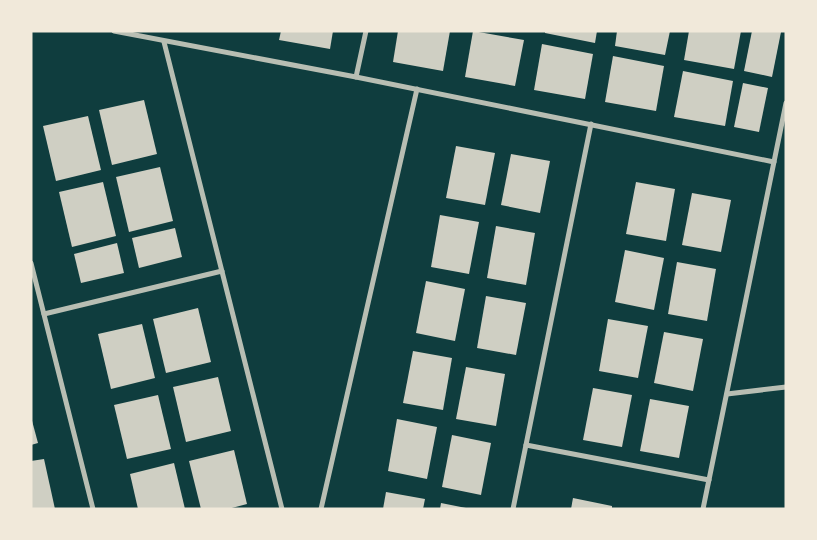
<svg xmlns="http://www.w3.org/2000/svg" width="817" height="540" viewBox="0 0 817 540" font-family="'Roboto Condensed',sans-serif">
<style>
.building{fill:#cfcfc3}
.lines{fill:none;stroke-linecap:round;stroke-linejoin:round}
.minor{stroke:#b8beb3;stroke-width:5}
</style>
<rect width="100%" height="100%" fill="#0f3d3e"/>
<g class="building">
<path d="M281 31H333L330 49 279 40Z"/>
<path d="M398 31H450L443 71 393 62Z"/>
<path d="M473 31 524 40 515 86 465 77Z"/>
<path d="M545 31H597L595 43 545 33Z"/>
<path d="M617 31H670L665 55 615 46Z"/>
<path d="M689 31H741L734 69 684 60Z"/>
<path d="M752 31 781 32 772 77 744 71Z"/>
<path d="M542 44 593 54 585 99 534 90Z"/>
<path d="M613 56 664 66 656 111 605 102Z"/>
<path d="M683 71 733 81 725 126 674 117Z"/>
<path d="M743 83 768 88 759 132 734 127Z"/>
<path d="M144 100 157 154 112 165 99 110Z"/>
<path d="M88 116 101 170 56 181 43 126Z"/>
<path d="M456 146 495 153 485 205 446 198Z"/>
<path d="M511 154 550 161 540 213 501 205Z"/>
<path d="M160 167 173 221 129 232 116 177Z"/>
<path d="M103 182 116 236 72 247 59 192Z"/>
<path d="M636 182 675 189 666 241 626 234Z"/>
<path d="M692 193 731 200 721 252 682 245Z"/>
<path d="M440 215 479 222 469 274 431 267Z"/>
<path d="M496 226 535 233 526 285 487 278Z"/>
<path d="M175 228 182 257 139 268 132 238Z"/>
<path d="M117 243 124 273 81 283 74 254Z"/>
<path d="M625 250 664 258 654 310 615 302Z"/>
<path d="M677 262 716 269 707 321 668 314Z"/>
<path d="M426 281 465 289 455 341 416 333Z"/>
<path d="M486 296 526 303 516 355 477 348Z"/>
<path d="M198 308 211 362 166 373 153 319Z"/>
<path d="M608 319 648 326 638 378 599 371Z"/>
<path d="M142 324 155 378 111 389 98 334Z"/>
<path d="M664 332 703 339 693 391 654 383Z"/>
<path d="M413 351 452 358 443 410 403 403Z"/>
<path d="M466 367 505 374 496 426 456 419Z"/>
<path d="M218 377 231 431 186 442 173 387Z"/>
<path d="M593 388 632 395 622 447 583 440Z"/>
<path d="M158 395 171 449 127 459 114 405Z"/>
<path d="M650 399 689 406 679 458 640 451Z"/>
<path d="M31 417 38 443 31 445Z"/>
<path d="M397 419 437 427 427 479 388 471Z"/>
<path d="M452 435 491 443 481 495 442 487Z"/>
<path d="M234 450 247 504 228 509H201L189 461Z"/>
<path d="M44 459 55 509H31V461Z"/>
<path d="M174 463 185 509H138L130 474Z"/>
<path d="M386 492 425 499 423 509H383Z"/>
<path d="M573 498 612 506V509H571Z"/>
<path d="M441 503 466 508V509H440Z"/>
</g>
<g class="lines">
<g class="minor">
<path d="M114 31 356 77 774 162"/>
<path d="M164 42 282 509"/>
<path d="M356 77 366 31"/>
<path d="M31 263 93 509"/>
<path d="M44 314 222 271"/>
<path d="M727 394 786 387"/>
<path d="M526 445 709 480"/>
<path d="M321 509 417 89"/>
<path d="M513 509 591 124"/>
<path d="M703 509 786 103"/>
</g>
</g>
<rect width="817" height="540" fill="none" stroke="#f1e9da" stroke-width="65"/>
</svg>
